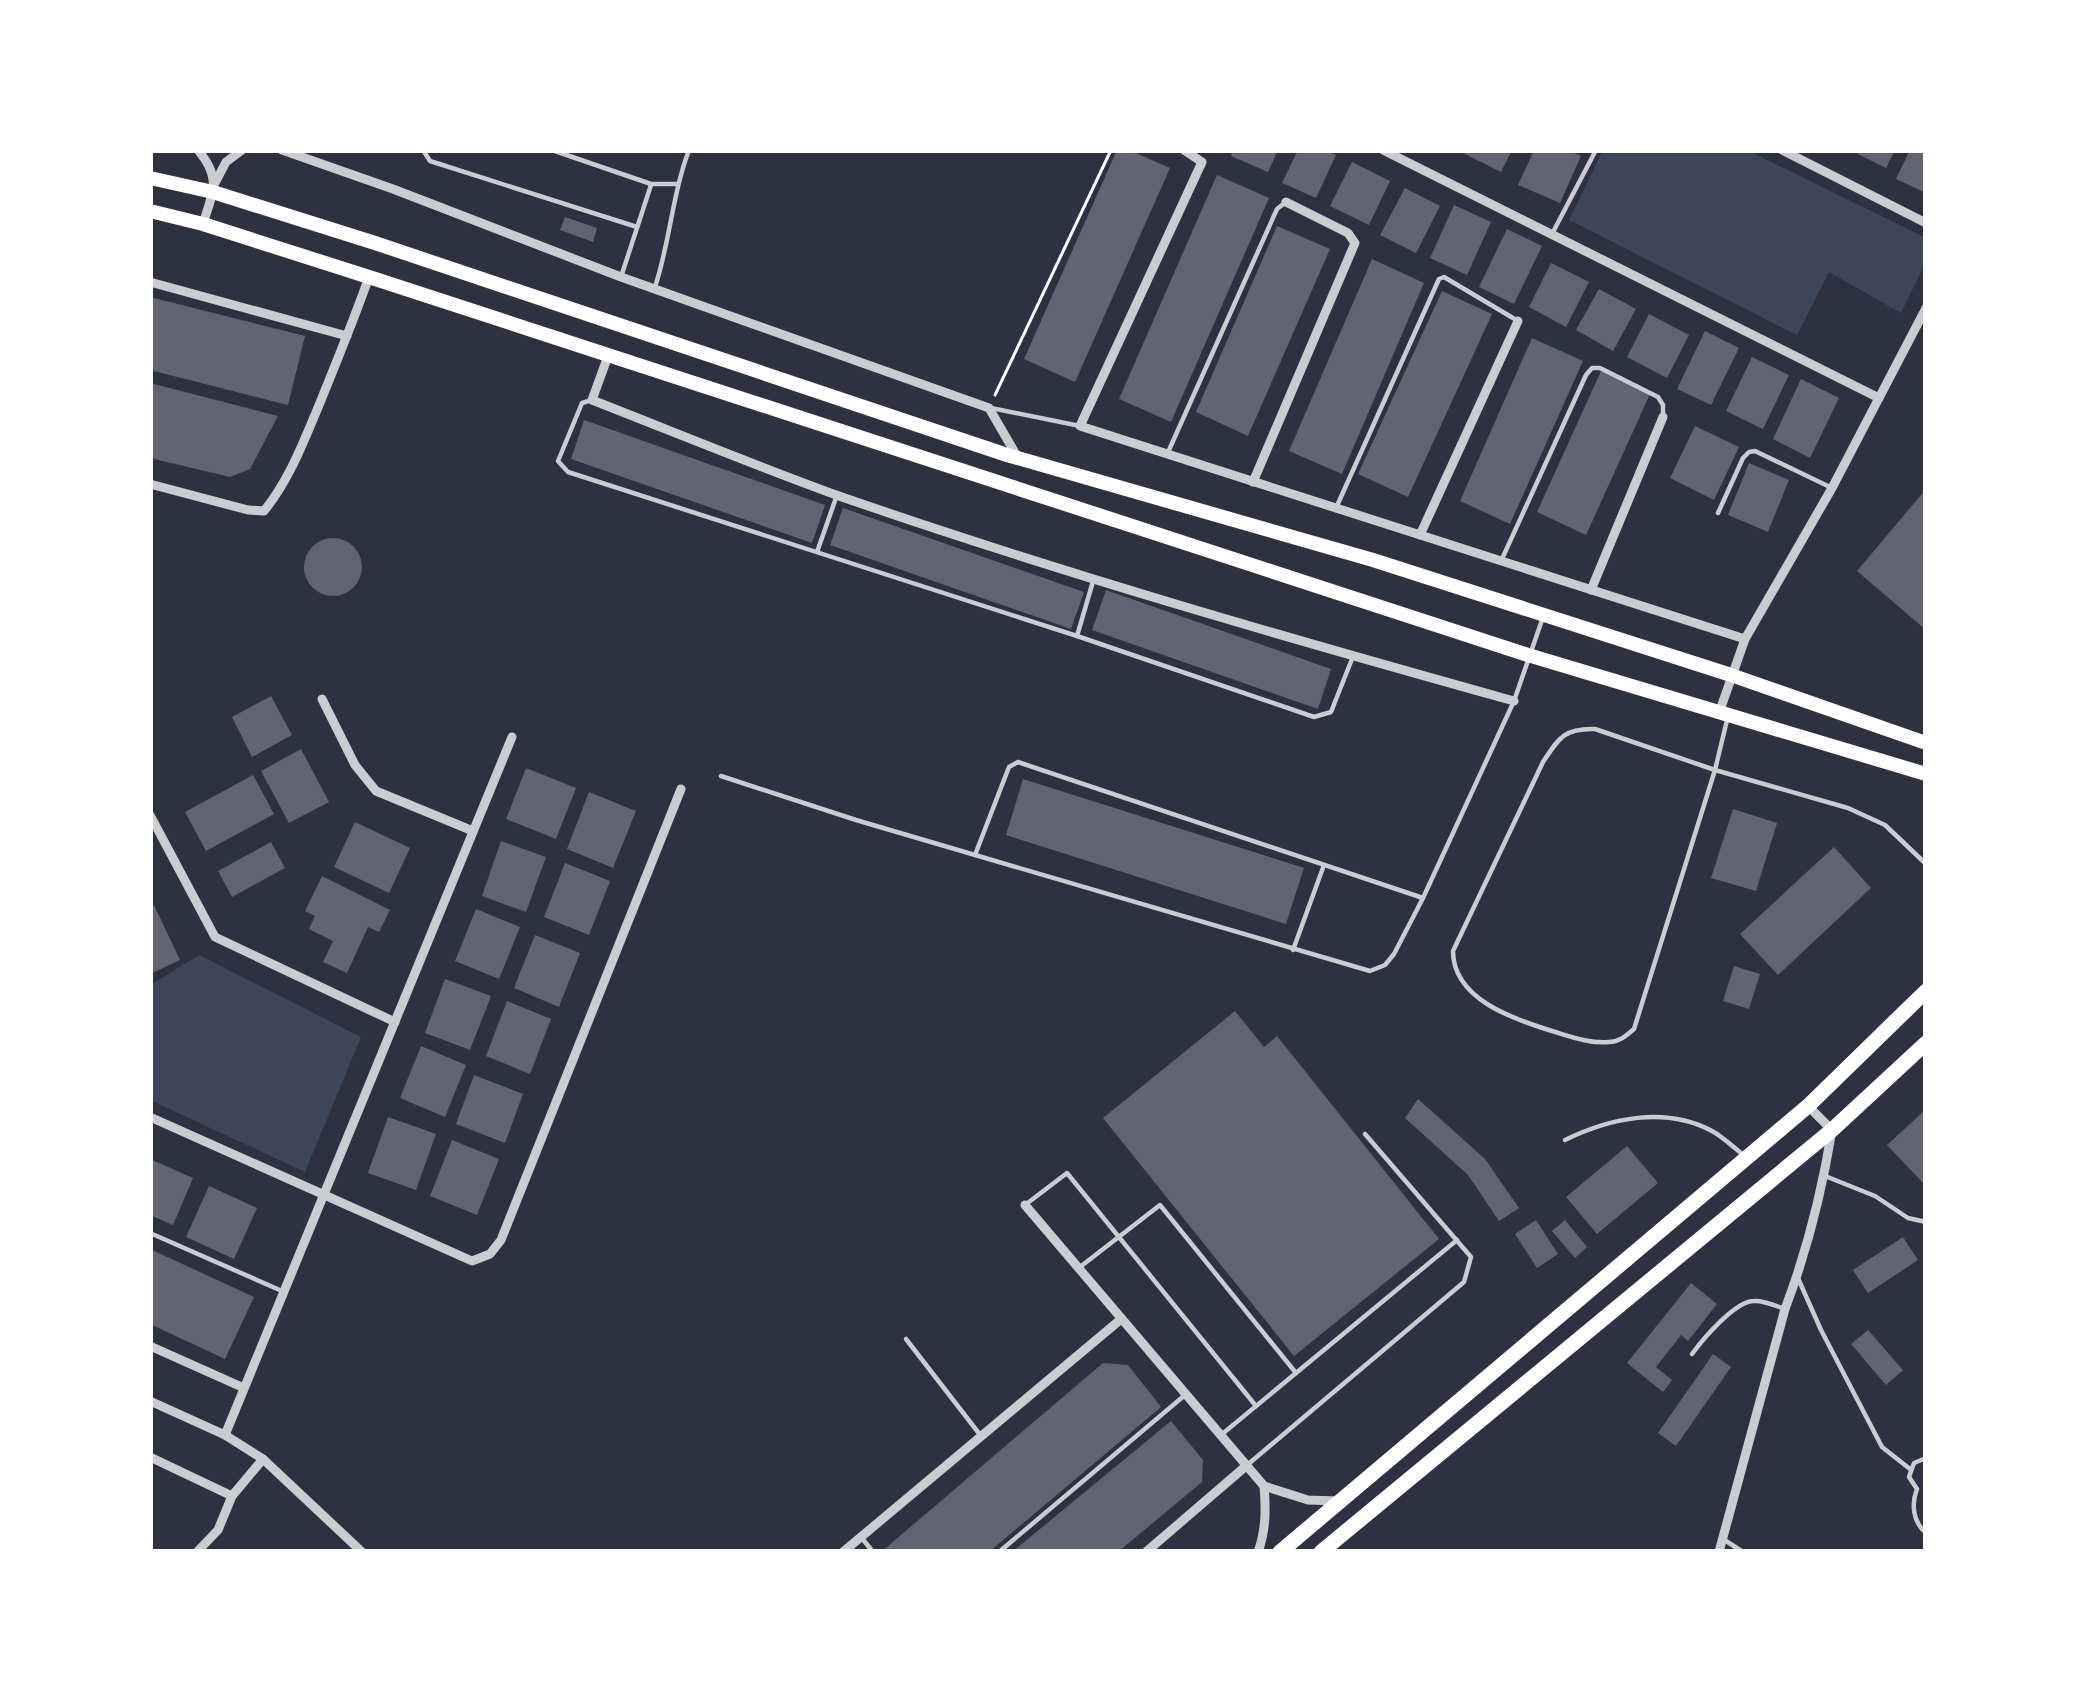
<svg xmlns="http://www.w3.org/2000/svg" width="2076" height="1702" viewBox="0 0 2076 1702" font-family="Barlow,sans-serif">
<style>
.green{fill:#3c4559}
.building{fill:#626471}
.lines{fill:none;stroke-linecap:round;stroke-linejoin:round}
.path{stroke:#fff;stroke-width:3}
.service{stroke:#caccd0;stroke-width:4.5}
.minor{stroke:#caccd0;stroke-width:9}
.secondary{stroke:#fff;stroke-width:14}
.trunk{stroke:#fff;stroke-width:15}
</style>
<rect width="100%" height="100%" fill="#2d3142"/>
<g class="green">
<path d="M1603 150H1747L1926 238V262L1901 313 1829 272 1797 335 1569 220Z"/>
<path d="M199 955 361 1037 305 1172 150 1100V985Z"/>
</g>
<g class="building">
<path d="M1117 150H1129L1170 168 1075 382 1024 359Z"/>
<path d="M1233 150H1278L1268 172 1231 156Z"/>
<path d="M1298 150H1324L1336 155 1316 198 1282 183Z"/>
<path d="M1457 150H1512L1501 172Z"/>
<path d="M1534 150H1568L1581 156 1560 203 1518 185Z"/>
<path d="M1850 150H1895L1886 168Z"/>
<path d="M1910 150H1926V193L1896 179Z"/>
<path d="M1352 162 1390 181 1369 225 1330 206Z"/>
<path d="M1217 175 1269 198 1171 422 1119 399Z"/>
<path d="M1405 188 1440 206 1416 253 1380 235Z"/>
<path d="M1454 205 1491 222 1467 275 1430 258Z"/>
<path d="M565 217 597 228 593 242 560 230Z"/>
<path d="M1277 226 1330 249 1248 436 1196 412Z"/>
<path d="M1507 229 1542 246 1514 304 1479 287Z"/>
<path d="M1372 259 1424 283 1342 474 1289 451Z"/>
<path d="M1551 263 1589 282 1566 327 1529 307Z"/>
<path d="M1599 289 1636 309 1613 351 1576 330Z"/>
<path d="M1442 291 1492 314 1408 497 1358 474Z"/>
<path d="M150 297 305 336 288 405 150 370Z"/>
<path d="M1649 314 1689 335 1667 378 1627 357Z"/>
<path d="M1705 331 1739 348 1711 405 1677 389Z"/>
<path d="M1532 338 1583 361 1510 524 1460 501Z"/>
<path d="M1752 357 1789 375 1763 429 1726 411Z"/>
<path d="M1601 371 1650 394 1586 535 1537 512Z"/>
<path d="M1801 379 1839 398 1810 458 1773 439Z"/>
<path d="M150 383 278 416 250 469 230 477 150 458Z"/>
<path d="M584 420 825 505 812 543 571 459Z"/>
<path d="M1695 426 1739 447 1714 500 1670 478Z"/>
<path d="M1749 463 1789 480 1768 532 1728 515Z"/>
<path d="M1926 489V630L1857 571Z"/>
<path d="M843 508 1084 592 1071 629 830 545Z"/>
<circle cx="333" cy="567" r="29"/>
<path d="M1106 590 1331 669 1318 709 1092 630Z"/>
<path d="M271 696 292 735 252 757 232 717Z"/>
<path d="M301 749 329 802 289 823 261 771Z"/>
<path d="M526 768 576 788 556 839 506 819Z"/>
<path d="M253 775 274 814 206 851 185 812Z"/>
<path d="M1023 779 1304 868 1286 924 1006 835Z"/>
<path d="M589 792 636 811 613 868 567 849Z"/>
<path d="M1733 809 1777 823 1756 891 1711 878Z"/>
<path d="M355 822 410 848 389 893 334 867Z"/>
<path d="M501 841 546 857 526 912 482 896Z"/>
<path d="M271 842 285 868 232 897 218 871Z"/>
<path d="M1834 847 1871 888 1778 975 1740 934Z"/>
<path d="M565 863 610 881 589 935 544 917Z"/>
<path d="M322 876 390 910 379 932 368 927 347 973 323 962 333 941 309 929 315 916 305 911Z"/>
<path d="M154 905 180 960 150 974V907Z"/>
<path d="M476 909 520 927 499 979 455 961Z"/>
<path d="M535 935 580 953 559 1007 514 988Z"/>
<path d="M1734 966 1760 974 1749 1009 1723 1001Z"/>
<path d="M445 979 491 996 470 1050 425 1033Z"/>
<path d="M507 1001 551 1019 530 1074 486 1056Z"/>
<path d="M1235 1011 1264 1047 1277 1036 1439 1239 1294 1356 1103 1118Z"/>
<path d="M421 1046 466 1065 445 1117 400 1098Z"/>
<path d="M474 1075 523 1094 505 1143 456 1124Z"/>
<path d="M1418 1099 1485 1159 1519 1208 1499 1221 1468 1175 1405 1118Z"/>
<path d="M1926 1109V1186L1887 1145Z"/>
<path d="M388 1117 436 1134 416 1190 368 1173Z"/>
<path d="M452 1140 499 1159 477 1215 430 1196Z"/>
<path d="M1627 1146 1658 1183 1597 1234 1566 1197Z"/>
<path d="M150 1159 193 1178 173 1225 150 1215Z"/>
<path d="M209 1186 257 1208 234 1259 186 1237Z"/>
<path d="M1536 1220 1558 1254 1537 1268 1515 1234Z"/>
<path d="M1565 1220 1587 1247 1575 1258 1552 1231Z"/>
<path d="M1903 1237 1918 1260 1868 1293 1853 1270Z"/>
<path d="M150 1249 254 1297 225 1359 150 1324Z"/>
<path d="M1691 1283 1717 1304 1688 1341 1681 1335 1656 1367 1672 1380 1663 1392 1627 1363Z"/>
<path d="M1868 1330 1903 1370 1886 1385 1851 1344Z"/>
<path d="M1713 1354 1731 1367 1676 1446 1658 1433Z"/>
<path d="M1103 1363 1128 1365 1161 1407 989 1552H881Z"/>
<path d="M1171 1421 1203 1460 1202 1482 1118 1552H1012Z"/>
</g>
<g class="lines">
<path class="path" d="M995 395 1111 150"/>
<g class="service">
<path d="M423 150 430 161 637 227"/>
<path d="M552 150 651 184H677"/>
<path d="M1552 234 1596 150"/>
<path d="M621 277 651 185"/>
<path d="M655 287C670 242 672 195 689 150"/>
<path d="M592 400 582 403 558 461 568 472 1077 636 1314 717 1331 712 1352 659"/>
<path d="M991 408 1080 426"/>
<path d="M1169 450 1277 209 1286 202"/>
<path d="M1336 508 1439 279 1444 277 1518 321"/>
<path d="M1718 513 1743 458 1749 452 1755 451 1832 488"/>
<path d="M817 552 837 495"/>
<path d="M1502 559 1586 375 1592 368H1600L1658 397 1663 405V417"/>
<path d="M1077 636 1094 578"/>
<path d="M1728 716 1715 770 1634 1029C1626 1036 1619 1042 1609 1042 1590 1044 1569 1036 1552 1031 1513 1019 1453 999 1453 951L1543 762C1559 738 1564 728 1595 729L1715 770 1848 808 1885 825 1926 864"/>
<path d="M721 776 856 820 1370 971 1385 965 1394 954 1423 898 1514 701 1542 620"/>
<path d="M975 855 1009 767 1018 762 1423 898"/>
<path d="M1293 950 1324 865"/>
<path d="M1565 1140C1610 1118 1665 1106 1712 1131 1723 1137 1732 1146 1742 1154"/>
<path d="M1825 1176 1875 1196 1908 1218 1926 1222"/>
<path d="M1025 1205 1067 1173 1256 1406"/>
<path d="M150 1233 282 1291"/>
<path d="M1080 1267 1160 1205 1296 1373"/>
<path d="M1797 1276 1821 1330 1882 1447 1910 1469"/>
<path d="M906 1339 981 1436"/>
<path d="M1692 1354C1703 1339 1735 1301 1754 1301 1763 1300 1776 1306 1785 1309"/>
<path d="M1221 1435 1457 1240"/>
<path d="M1926 1458 1914 1463 1909 1477 1917 1489C1911 1504 1913 1522 1926 1533"/>
<path d="M1246 1466 1464 1282 1471 1257 1365 1134"/>
<path d="M861 1537 873 1552"/>
<path d="M1723 1539 1743 1552"/>
<path d="M999 1552 1185 1395"/>
</g>
<g class="minor">
<path d="M198 150C222 179 213 191 203 224"/>
<path d="M282 150 393 189 621 277 989 408 1018 458"/>
<path d="M1184 150 1202 162 1080 426 1745 639"/>
<path d="M1383 150 1879 398"/>
<path d="M1782 150 1926 223"/>
<path d="M215 183 226 162 242 150"/>
<path d="M150 282 347 336"/>
<path d="M608 356 592 400C674 432 756 466 839 496 1061 573 1288 638 1514 701"/>
<path d="M1253 482 1355 243 1348 233 1286 202"/>
<path d="M150 484 248 510 264 511C289 480 302 445 317 410 335 366 353 322 369 277"/>
<path d="M1420 535 1518 321"/>
<path d="M1591 590 1663 417"/>
<path d="M322 699 355 765 376 791 473 831"/>
<path d="M1719 713 1745 639 1832 488 1926 308"/>
<path d="M150 815 215 937 395 1022"/>
<path d="M150 1117 472 1261 490 1254 501 1240 681 789"/>
<path d="M1025 1205 1264 1486 1308 1500 1338 1501"/>
<path d="M150 1346 244 1388"/>
<path d="M150 1401 225 1435 263 1459 362 1552"/>
<path d="M225 1435 512 737"/>
<path d="M150 1457 232 1496"/>
<path d="M197 1552 218 1530 232 1496 263 1459"/>
<path d="M843 1552 1120 1320"/>
<path d="M1146 1552 1246 1466"/>
<path d="M1258 1552C1266 1530 1266 1509 1264 1486"/>
<path d="M1719 1552 1785 1309C1807 1251 1822 1191 1832 1130L1808 1106"/>
</g>
<g class="secondary">
<path d="M150 178 213 192 375 243 1007 455 1373 560 1731 675 1926 743"/>
<path d="M150 211 203 224 369 277 1528 655 1926 774"/>
</g>
<g class="trunk">
<path d="M1280 1552 1808 1106 1926 991"/>
<path d="M1321 1552 1832 1130 1926 1043"/>
</g>
</g>
<rect width="2076" height="1702" fill="none" stroke="#ffffff" stroke-width="306"/>
</svg>
